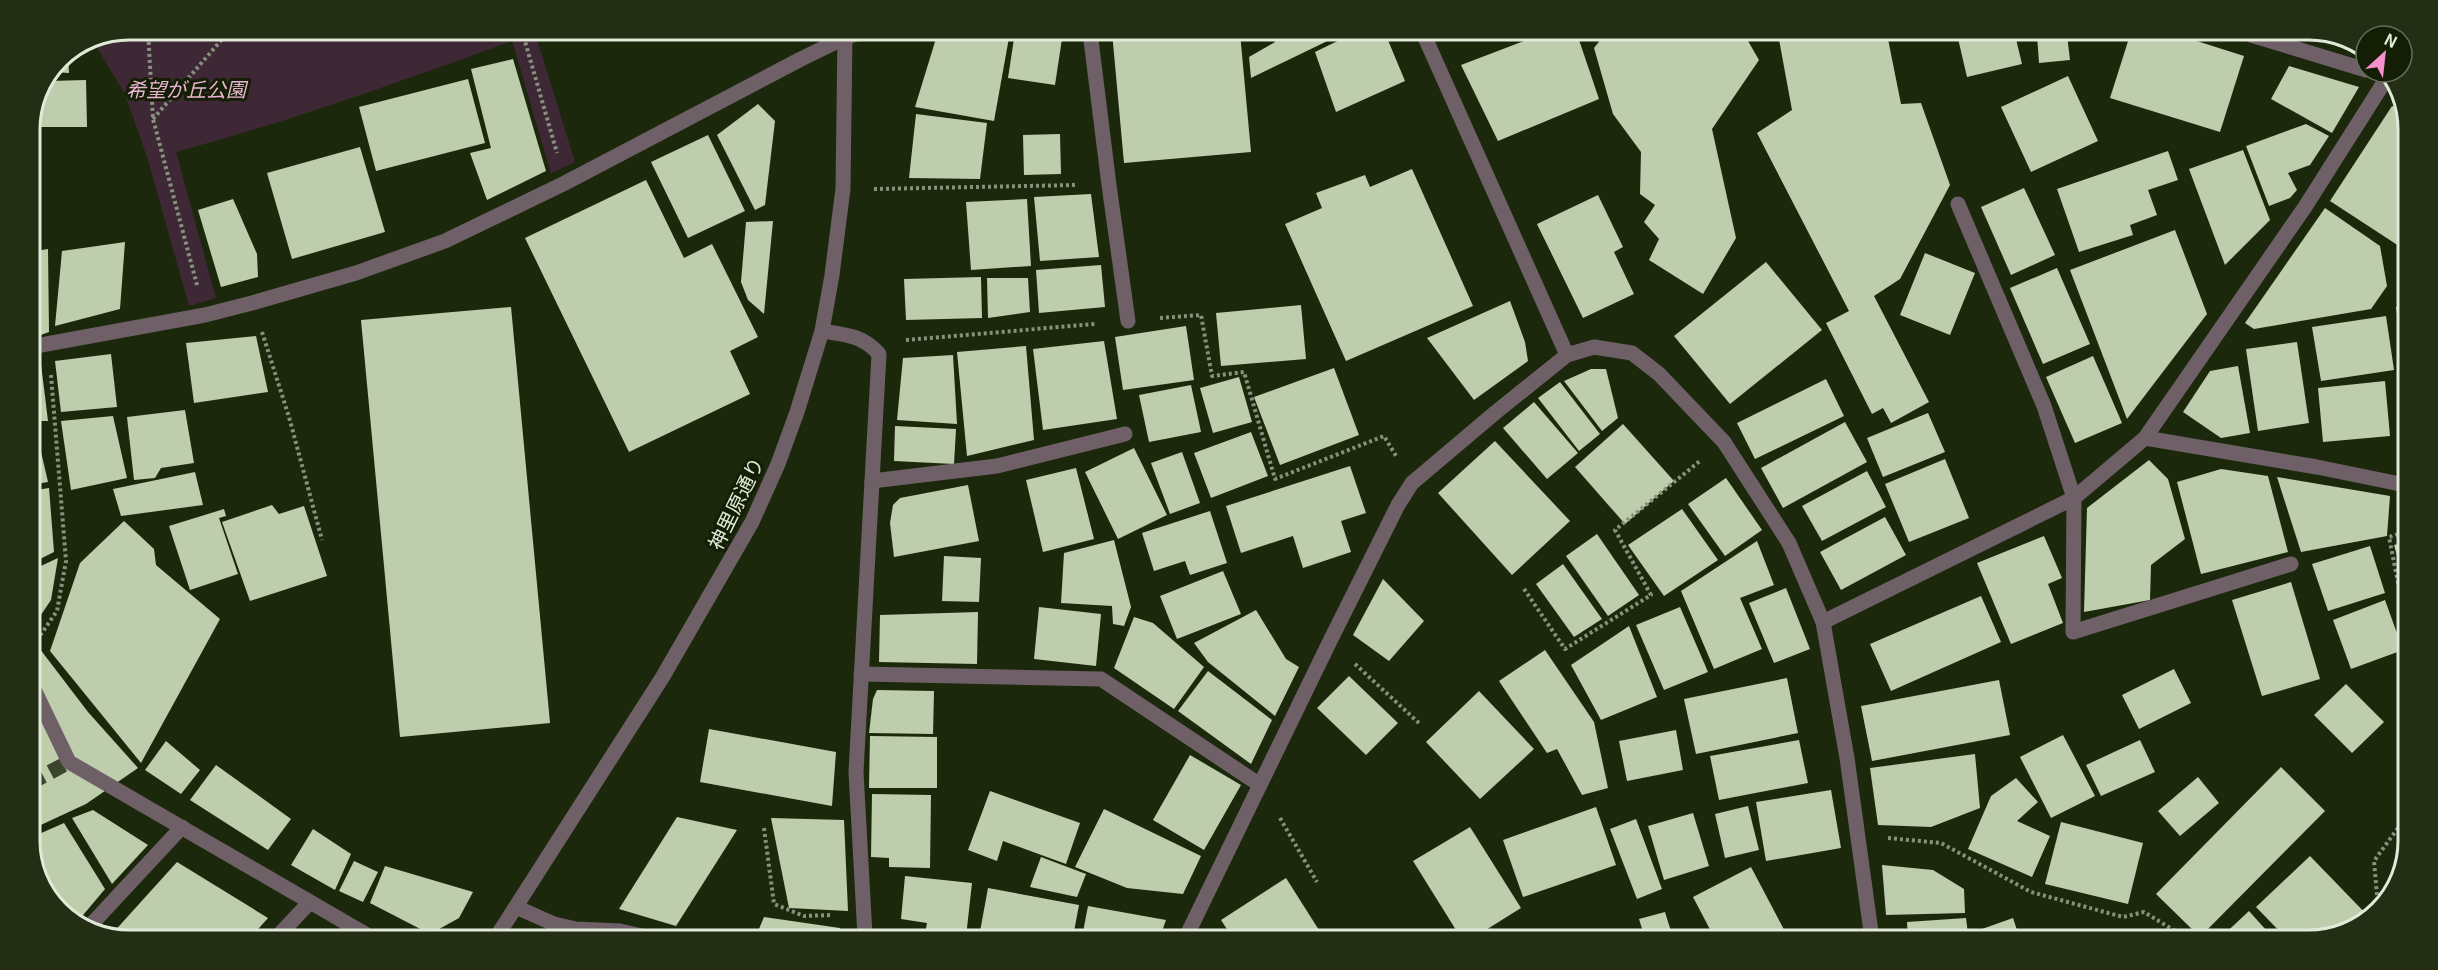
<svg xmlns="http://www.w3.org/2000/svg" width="2438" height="970" viewBox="0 0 2438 970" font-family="Georgia,'Noto Sans JP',serif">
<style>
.built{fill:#243210}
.green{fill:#3f2835}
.building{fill:#beceac}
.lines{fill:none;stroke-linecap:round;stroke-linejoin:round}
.minor-tunnel{stroke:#3a452b;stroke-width:15;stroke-dasharray:15 8;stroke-linecap:butt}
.path{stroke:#87927c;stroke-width:4;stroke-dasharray:3 3;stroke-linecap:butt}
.minor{stroke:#6f6068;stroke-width:15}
.labels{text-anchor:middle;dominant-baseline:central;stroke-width:6;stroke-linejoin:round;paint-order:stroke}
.park-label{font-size:20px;font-style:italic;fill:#e9b4d1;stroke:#131e04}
.street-label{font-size:20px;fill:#e1ead9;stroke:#131e04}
.rim{fill:none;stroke:#e1ead9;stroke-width:3}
</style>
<rect width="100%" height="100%" fill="#1c280c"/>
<path class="built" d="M2298 35H2341L2366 55Z"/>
<path class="green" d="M129 30 540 31 535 33 575 162 551 173 512 41C401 81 291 121 176 152L216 298 189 306 148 160 125 94 95 44Z"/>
<g class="building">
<path d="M938 32H1010L994 121 915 107Z"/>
<path d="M1015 32H1063L1055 85 1008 78Z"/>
<path d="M1112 32 1240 33 1251 152 1124 163Z"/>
<path d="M1272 33H1344L1251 78 1249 57 1275 42Z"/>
<path d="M1354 33H1385L1405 81 1336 112 1315 52Z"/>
<path d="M1545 33 1577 34 1599 99 1498 141 1461 65Z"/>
<path d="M1605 34H1744L1759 60 1712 129 1736 238 1703 294 1649 260 1659 239 1644 222 1655 205 1640 194 1641 152 1613 114 1594 48Z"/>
<path d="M1778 34H1887L1901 104 1921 103 1950 185 1900 279 1874 296 1929 402 1891 423 1883 408 1872 414 1826 323 1849 311 1757 133 1792 110Z"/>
<path d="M1957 34 2015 35 2022 64 1967 77Z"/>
<path d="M2037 35H2067L2070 60 2039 63Z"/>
<path d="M2130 35H2178L2244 56 2220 132 2110 98Z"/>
<path d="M68 55 69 73 53 72 59 59Z"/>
<path d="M513 59 546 171 487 200 470 153 491 148 471 69Z"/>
<path d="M2289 66 2359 87 2332 133 2271 99Z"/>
<path d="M2068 76 2098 141 2031 172 2001 107Z"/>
<path d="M468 79 485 143 376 171 359 107Z"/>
<path d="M86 80 87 127H30L49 81Z"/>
<path d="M758 104 775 121 765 205 755 210 717 135Z"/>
<path d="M2392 106 2402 108 2408 123 2407 233 2399 246 2330 201Z"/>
<path d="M916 114 987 123 980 179 909 178Z"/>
<path d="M2306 124 2329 136 2310 165 2288 173 2297 190 2290 198 2269 206 2246 146Z"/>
<path d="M1060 134 1061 174 1024 175 1023 135Z"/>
<path d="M708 135 745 211 688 238 651 162Z"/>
<path d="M360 147 385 232 292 259 267 173Z"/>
<path d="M2243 150 2270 220 2225 265 2189 169Z"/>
<path d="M2168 151 2178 180 2148 190 2157 215 2130 225 2133 235 2079 252 2057 189Z"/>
<path d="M1412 169 1473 306 1346 361 1285 224 1322 208 1316 193 1365 175 1370 187Z"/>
<path d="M646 180 684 258 712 244 758 337 730 351 750 394 629 452 525 238Z"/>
<path d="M2024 188 2055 255 2011 275 1981 207Z"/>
<path d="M1091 194 1099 257 1040 261 1034 197Z"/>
<path d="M1598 195 1623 247 1614 252 1634 294 1583 318 1537 224Z"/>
<path d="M233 199 257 254 258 277 221 287 198 210Z"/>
<path d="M1027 199 1031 266 971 270 966 202Z"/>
<path d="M2325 208 2380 246 2387 286 2371 309 2254 329 2245 323Z"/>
<path d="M773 221 764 314 748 300 741 282 746 222Z"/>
<path d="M2175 230 2207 314 2127 419 2070 270Z"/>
<path d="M125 242 120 309 55 326 62 251Z"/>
<path d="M48 249 49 332 30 339V252Z"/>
<path d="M1925 253 1975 273 1950 335 1900 315Z"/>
<path d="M1766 262 1822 330 1730 404 1674 336Z"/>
<path d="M1101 265 1105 307 1039 313 1036 270Z"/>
<path d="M2057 268 2090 344 2043 364 2010 288Z"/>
<path d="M981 277 982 318 906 320 904 279Z"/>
<path d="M987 278H1028L1030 312 988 318Z"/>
<path d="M1510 301 1525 342 1528 361 1474 400 1427 338Z"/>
<path d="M1301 305 1306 359 1221 366 1216 313Z"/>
<path d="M2407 305 2406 351H2402L2396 307Z"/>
<path d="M511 307 550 723 400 737 361 320Z"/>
<path d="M2386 316 2394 370 2321 381 2312 327Z"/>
<path d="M1186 326 1194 380 1123 390 1115 337Z"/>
<path d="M256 336 268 392 194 403 186 343Z"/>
<path d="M1104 341 1117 419 1043 430 1033 349Z"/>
<path d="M2297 342 2309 423 2258 431 2246 349Z"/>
<path d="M1026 346 1034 440 967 456 957 352Z"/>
<path d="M111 354 117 407 61 412 55 361Z"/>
<path d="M953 355 957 424 897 420 903 358Z"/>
<path d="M40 356 48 421H30V357Z"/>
<path d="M2093 356 2122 423 2075 443 2046 377Z"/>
<path d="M2402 357H2406V394H2404Z"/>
<path d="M2238 366 2250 433 2221 438 2183 412 2210 371Z"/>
<path d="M1334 368 1359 435 1280 465 1254 397Z"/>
<path d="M1591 369H1606L1618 418 1602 431 1564 381Z"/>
<path d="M1239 377 1252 422 1213 433 1200 388Z"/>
<path d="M1826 379 1844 416 1755 459 1737 423Z"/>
<path d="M2385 381 2390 436 2323 442 2318 388Z"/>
<path d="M1560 382 1600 434 1579 451 1538 398Z"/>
<path d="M1191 385 1201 432 1149 442 1139 395Z"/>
<path d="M1534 402 1578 453 1547 479 1503 428Z"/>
<path d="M185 410 194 463 161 468 155 478 134 480 127 417Z"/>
<path d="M1928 413 1945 452 1883 477 1867 438Z"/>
<path d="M113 416 127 478 71 490 61 421Z"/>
<path d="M1845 422 1867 462 1783 508 1761 468Z"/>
<path d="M1623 424 1674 481 1625 524 1575 467Z"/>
<path d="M35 426 48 482 30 485V427Z"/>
<path d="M895 426 956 429 954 464 894 461Z"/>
<path d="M1251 432 1268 476 1211 498 1194 453Z"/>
<path d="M1495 441 1570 521 1512 575 1438 493Z"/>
<path d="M1134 448 1167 515 1118 539 1085 472Z"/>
<path d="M1182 452 1200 503 1170 514 1151 463Z"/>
<path d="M1945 459 1969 518 1909 542 1885 484Z"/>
<path d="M2149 460 2168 479 2185 539 2151 565 2150 600 2084 612 2087 508Z"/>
<path d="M1350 466 1366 513 1341 521 1351 552 1303 568 1293 536 1241 553 1226 506Z"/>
<path d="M1076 468 1094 539 1043 552 1026 480Z"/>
<path d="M2221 469 2268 476 2288 552 2201 574 2177 482Z"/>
<path d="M1867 471 1886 507 1822 541 1802 506Z"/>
<path d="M195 472 203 505 121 516 113 489Z"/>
<path d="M2277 477 2390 496 2387 536 2301 552Z"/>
<path d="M1726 478 1762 530 1725 556 1688 504Z"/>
<path d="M968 485 979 541 894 557 890 523 893 505 900 498Z"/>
<path d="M49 488 54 552 30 564V491Z"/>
<path d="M272 505 279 514 304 506 327 576 250 601 222 522Z"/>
<path d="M224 509 226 516 219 518 238 574 190 590 169 526Z"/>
<path d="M1682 509 1718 560 1664 596 1628 545Z"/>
<path d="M1210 511 1227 563 1190 575 1185 561 1154 571 1142 533Z"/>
<path d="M1885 517 1906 555 1841 590 1820 552Z"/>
<path d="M124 521 154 549 156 565 220 619 141 763 50 651 80 563Z"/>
<path d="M1597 534 1639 595 1608 616 1566 556Z"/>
<path d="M2044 536 2062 578 2048 584 2063 623 2011 644 1977 563Z"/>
<path d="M1114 540 1131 607 1124 626 1113 624 1112 606 1061 603 1064 553Z"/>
<path d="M1757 541 1774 585 1740 598 1762 649 1714 669 1681 591Z"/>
<path d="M2405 542V581H2404L2394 545Z"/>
<path d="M2370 546 2385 593 2328 611 2312 564Z"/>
<path d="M944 556 981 558 979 602 942 601Z"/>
<path d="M58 558 51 600 30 631V571Z"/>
<path d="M1563 564 1602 619 1574 637 1536 584Z"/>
<path d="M1223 571 1241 614 1177 639 1160 596Z"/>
<path d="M1383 579 1424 621 1389 661 1353 635Z"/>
<path d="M2291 582 2320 679 2262 696 2232 600Z"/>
<path d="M1786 588 1810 649 1774 663 1749 603Z"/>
<path d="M1981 596 2001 642 1891 691 1870 644Z"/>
<path d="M2385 600 2403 650 2351 669 2333 620Z"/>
<path d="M1039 607 1101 614 1096 666 1034 659Z"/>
<path d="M1680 607 1708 672 1664 690 1636 625Z"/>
<path d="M1256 610 1286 659 1299 667 1275 716 1208 662 1194 643Z"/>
<path d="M978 612 977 664 879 662 880 615Z"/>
<path d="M1134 617 1153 623 1204 667 1174 709 1114 668Z"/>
<path d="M1629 626 1657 697 1601 720 1571 665Z"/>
<path d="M30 636 88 712 138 768 86 804 30 830Z"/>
<path d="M1545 650 1594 722 1608 788 1582 795 1557 749 1547 753 1499 681Z"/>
<path d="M2174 669 2191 703 2139 729 2122 695Z"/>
<path d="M1208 671 1272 720 1251 764 1178 711Z"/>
<path d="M1349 676 1398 723 1366 755 1317 708Z"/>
<path d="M1787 678 1798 733 1696 754 1684 699Z"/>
<path d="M1999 680 2010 735 1872 761 1861 706Z"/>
<path d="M2346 684 2384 722 2352 753 2314 715Z"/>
<path d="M877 690 934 691 933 734 869 733 873 699Z"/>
<path d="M1479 691 1534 749 1480 799 1426 742Z"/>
<path d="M709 729 836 752 832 806 700 782Z"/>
<path d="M1676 730 1683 770 1627 781 1619 741Z"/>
<path d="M2063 735 2095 796 2051 818 2020 757Z"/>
<path d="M870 736 937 737V788H869Z"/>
<path d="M1799 740 1808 783 1719 800 1710 756Z"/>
<path d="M2140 740 2155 772 2101 796 2086 765Z"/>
<path d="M166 741 200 770 181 794 145 770Z"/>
<path d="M1975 754 1980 808 1931 827 1878 825 1870 768Z"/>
<path d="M1190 755 1241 785 1204 850 1153 820Z"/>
<path d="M216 765 291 819 268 850 190 800Z"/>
<path d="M2281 767 2325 811 2200 937 2156 894Z"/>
<path d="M2198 777 2219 803 2180 836 2158 811Z"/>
<path d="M2016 778 2038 802 2017 821 2050 836 2032 877 1968 849 1991 796Z"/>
<path d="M1831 790 1841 848 1766 861 1756 802Z"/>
<path d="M990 791 1080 823 1066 864 1003 841 997 861 968 850Z"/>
<path d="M872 794 931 795 930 868 889 867V858L871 857Z"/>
<path d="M1748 806 1759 850 1725 858 1715 814Z"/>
<path d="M1596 807 1616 865 1523 897 1503 840Z"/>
<path d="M1104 809 1201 856 1183 894 1127 888 1075 867Z"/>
<path d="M93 810 148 845 112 884 72 818Z"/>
<path d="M1693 813 1709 866 1664 880 1648 826Z"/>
<path d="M677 817 737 830 676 926 619 909Z"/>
<path d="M771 818 844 820 848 911 789 908Z"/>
<path d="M1636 819 1662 889 1637 899 1610 829Z"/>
<path d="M2061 822 2143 843 2128 904 2045 884Z"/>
<path d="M64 823 105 889 78 921 51 901 30 847V838Z"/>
<path d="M1470 827 1521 908 1473 938H1461L1413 861Z"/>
<path d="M313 829 351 854 335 890 291 865Z"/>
<path d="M2310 856 2370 918 2309 940H2288L2256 907Z"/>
<path d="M1041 857 1086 874 1077 897 1030 887Z"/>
<path d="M354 861 378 872 363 902 339 891Z"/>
<path d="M177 862 268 918 253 935H111Z"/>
<path d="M1882 865 1933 870 1964 889 1965 913 1886 915Z"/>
<path d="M385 866 473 892 459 918 430 934 370 903Z"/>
<path d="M1751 867 1789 939H1715L1693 897Z"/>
<path d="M905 876 972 883 966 937 925 934 927 923 901 919Z"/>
<path d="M1286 878 1324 938 1232 937 1221 920Z"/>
<path d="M988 888 1079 905 1073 937H979Z"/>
<path d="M1088 906 1166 920 1160 937H1082Z"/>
<path d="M2249 911 2275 940H2218Z"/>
<path d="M1665 912 1673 938H1645L1639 919Z"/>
<path d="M764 917 840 928 841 936H756Z"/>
<path d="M1966 918 1968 934 2013 918 2020 939H1908L1907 922Z"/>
</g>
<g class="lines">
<path class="minor-tunnel" d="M30 783 69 762"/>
<g class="path">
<path d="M148 30 153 119 197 285"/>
<path d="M522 31 557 153"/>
<path d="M153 119 230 30"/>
<path d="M874 189 1076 185"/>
<path d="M1160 318 1201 315 1212 376 1244 372 1275 479 1384 436 1396 456"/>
<path d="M262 332 289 417 322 540"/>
<path d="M906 340 1095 324"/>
<path d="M1524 589 1565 649 1651 595 1615 530 1700 461"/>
<path d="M2404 613 2389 537 2405 532"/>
<path d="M30 650 57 611 66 561 51 375"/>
<path d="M1355 664 1420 724"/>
<path d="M1280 818 1317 882"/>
<path d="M764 828 774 904 804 916 833 915"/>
<path d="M1888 838 1941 843 2031 892 2123 917 2144 912 2190 940"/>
<path d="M2378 907 2374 861 2403 821"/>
</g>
<g class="minor">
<path d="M1090 32 1109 185 1128 321"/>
<path d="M1423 33 1567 355"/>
<path d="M2251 35 2366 70"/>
<path d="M1958 204 2044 406 2074 498 2073 632 2291 564"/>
<path d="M822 331C846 335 862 335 879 354L856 772 865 936"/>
<path d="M30 347 205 315 252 303 356 273 445 241 565 183 801 59 846 37 863 32"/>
<path d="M2145 438 2305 207 2388 76"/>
<path d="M872 481 997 466 1125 434"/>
<path d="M1823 622 2074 498 2145 438 2317 467 2405 485"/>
<path d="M861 674 1101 679 1260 785"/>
<path d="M30 681 69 762 367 935"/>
<path d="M516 907 554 924 576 929 620 931 642 936"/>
<path d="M88 928 182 827"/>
<path d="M279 935 309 903"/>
<path d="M497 936 662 678 752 522 778 464 797 412 822 331 832 275 843 189 845 32"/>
<path d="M1186 937 1330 641 1398 505 1412 483 1496 412 1567 355 1594 347 1632 353 1659 374 1724 442 1789 543 1823 622 1847 758 1872 939"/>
</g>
</g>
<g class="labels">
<g class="park-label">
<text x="186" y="88">希望が丘公園</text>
</g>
<g class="street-label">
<text transform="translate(735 503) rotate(-64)">神里原通り</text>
</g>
</g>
<path d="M0 0H2438V970H0ZM129 40H2309A89 89 0 0 1 2398 129V841A89 89 0 0 1 2309 930H129A89 89 0 0 1 40 841V129A89 89 0 0 1 129 40Z" fill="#232e15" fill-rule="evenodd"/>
<path class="rim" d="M129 40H2309A89 89 0 0 1 2398 129V841A89 89 0 0 1 2309 930H129A89 89 0 0 1 40 841V129A89 89 0 0 1 129 40Z"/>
<g transform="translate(2384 54) rotate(27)"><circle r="28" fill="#131e04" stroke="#657059" stroke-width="1.5"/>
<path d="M0-4.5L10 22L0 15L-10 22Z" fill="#f790cd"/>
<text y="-9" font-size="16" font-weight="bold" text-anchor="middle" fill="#e1ead9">N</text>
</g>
</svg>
